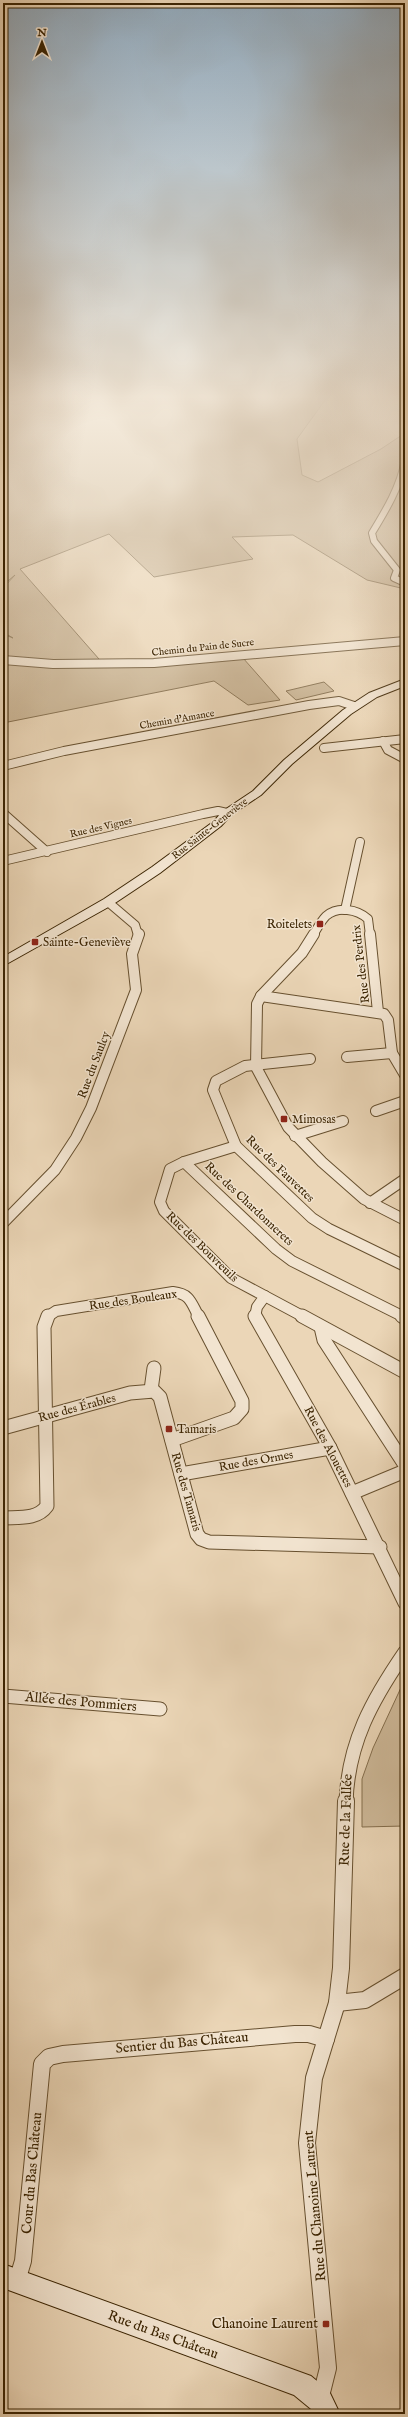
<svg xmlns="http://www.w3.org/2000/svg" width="408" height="2417" viewBox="0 0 408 2417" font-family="'IM FELL English',serif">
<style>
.green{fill:#cdb898;stroke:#846e4d}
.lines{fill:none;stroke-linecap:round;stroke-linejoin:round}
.street-far4-casing{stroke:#67502f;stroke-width:8}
.street-far3-casing{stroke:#67502f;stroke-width:10}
.street-far2-casing{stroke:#67502f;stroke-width:12}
.street-far1-casing{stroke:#67502f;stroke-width:15}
.street-casing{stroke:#67502f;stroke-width:18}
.secondary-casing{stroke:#3b2402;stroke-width:2}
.street-far4{stroke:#f2e4d0;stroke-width:6}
.street-far3{stroke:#f2e4d0;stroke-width:8}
.street-far2{stroke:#f2e4d0;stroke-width:10}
.street-far1{stroke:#f2e4d0;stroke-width:13}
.street{stroke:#f2e4d0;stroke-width:16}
.secondary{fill:#f2e4d0;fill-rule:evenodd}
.poi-dot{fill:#8f2418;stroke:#f2e4d0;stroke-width:1.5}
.labels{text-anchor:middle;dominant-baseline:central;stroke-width:3;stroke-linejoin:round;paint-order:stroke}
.far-street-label{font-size:10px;fill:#3b2402;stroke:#f2e4d0}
.poi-label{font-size:12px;fill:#3b2402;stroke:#f2e4d0;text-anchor:start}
.street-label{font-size:12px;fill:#3b2402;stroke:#f2e4d0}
.near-street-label{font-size:14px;fill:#3b2402;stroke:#f2e4d0}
.near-poi-label{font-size:14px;fill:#3b2402;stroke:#f2e4d0;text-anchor:end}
</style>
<rect width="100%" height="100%" fill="#ebd6b7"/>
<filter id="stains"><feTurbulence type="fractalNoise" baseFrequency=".005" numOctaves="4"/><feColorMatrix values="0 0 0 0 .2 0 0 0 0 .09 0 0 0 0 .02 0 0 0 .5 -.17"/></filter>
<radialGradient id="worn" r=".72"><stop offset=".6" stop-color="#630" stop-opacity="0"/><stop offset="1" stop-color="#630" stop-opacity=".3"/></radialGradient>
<g class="green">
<path d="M3 396H328L297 439 302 475 318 482 381 449 405 433V589L367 580 293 535 232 537 253 559 154 577 109 534 20 569 106 667 243 658 280 700 248 705 214 681 3 723V634L13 638 3 632V588L15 575 3 585Z"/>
<path d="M324 682 334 691 296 700 286 691Z"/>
<path d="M405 1679V1826L362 1827V1779L373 1748Z"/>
</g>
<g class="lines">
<g class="street-far4-casing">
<path id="street-far4" d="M405 460C400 487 386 510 372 533L374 541 397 570 394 578 405 583"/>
</g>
<g class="street-far3-casing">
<g id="street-far3">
<path d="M3 660 53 664 154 663 405 641"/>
<path d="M383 741 388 750 405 759"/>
<path d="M324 748 405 739"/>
<path d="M3 766 64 751 309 705 339 701 354 706"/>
<path d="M3 813 47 852"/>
<path d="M3 861 203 814 218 811 227 813"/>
<path d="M108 902 135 925 138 935"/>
<path d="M345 910 360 842"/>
<path d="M313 935C317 929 321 921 326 916 338 906 357 909 368 919L370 935"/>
</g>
</g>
<g class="street-far2-casing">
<g id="street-far2">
<path d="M314 934 302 953 261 996 257 1004 256 1067 288 1127 322 1162 364 1199 405 1220"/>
<path d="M370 934 378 1012"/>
<path d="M261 996 384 1014 388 1020 392 1053 405 1075"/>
<path d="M347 1057 392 1053"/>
<path d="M310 1059 245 1066 216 1081 213 1090 236 1146 312 1218 329 1229 405 1266"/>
<path d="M376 1111 405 1101"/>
<path d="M295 1136 343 1121"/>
<path d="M236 1146 184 1162 170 1169 160 1202 164 1211 231 1278 304 1317"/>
<path d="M184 1162 276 1249 292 1261 404 1317"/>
<path d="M370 1203 405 1179"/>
<path d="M3 1223 55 1170 76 1138 91 1108 136 990 132 954 139 934"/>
<path d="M47 1317 56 1311 173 1292C191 1294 191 1303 199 1317"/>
<path d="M255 1317 257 1307 265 1296"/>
</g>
</g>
<g class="street-far1-casing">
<g id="street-far1">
<path d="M255 1316 330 1448 405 1603"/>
<path d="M302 1316 405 1372"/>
<path d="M402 1316 405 1318"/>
<path d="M321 1327 324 1340 405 1465"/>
<path d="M151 1390 154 1368"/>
<path d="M3 1428 130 1393 154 1391 160 1397 197 1534 201 1539 209 1542 380 1547"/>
<path d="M172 1440 234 1418 242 1409V1401L198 1316"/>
<path d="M181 1474 330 1448"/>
<path d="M352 1493 405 1471"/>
<path d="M3 1518C19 1517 37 1520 47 1506L44 1327 48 1316"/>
<path d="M3 1696 160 1709"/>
<path d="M346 1802C348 1743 372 1700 405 1652"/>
</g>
</g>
<g class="street-casing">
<g id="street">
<path d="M337 2003 365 2000 405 1976"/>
<path d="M17 2281 23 2261 42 2064 49 2057 63 2054 295 2034H309L326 2039"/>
<path d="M320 2400 328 2368 307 2143 314 2078 337 2003 341 1968 346 1801"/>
</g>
</g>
<g class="secondary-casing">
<g id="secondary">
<path d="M405 679V686L377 697 351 714 292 764 261 795 231 815 221 826 160 873 112 905 3 966V957L104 899 152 867 213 822 223 811 253 791 284 760 343 710 369 693Z"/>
<path d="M3 2264 311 2376 329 2391 340 2414H313L311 2409 294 2395 3 2288Z"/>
</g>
</g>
<use href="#street-far4" class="street-far4"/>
<use href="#street-far3" class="street-far3"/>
<use href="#street-far2" class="street-far2"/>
<use href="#street-far1" class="street-far1"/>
<use href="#street" class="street"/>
<use href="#secondary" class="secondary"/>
</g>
<linearGradient id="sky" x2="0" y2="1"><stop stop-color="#91a9bc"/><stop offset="0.54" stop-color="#f6eddf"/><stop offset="1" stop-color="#f6eddf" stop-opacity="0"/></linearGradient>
<rect width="408" height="735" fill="url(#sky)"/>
<g class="poi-dot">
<rect x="316" y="920" width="8" height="8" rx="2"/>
<rect x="31" y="938" width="8" height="8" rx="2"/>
<rect x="280" y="1115" width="8" height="8" rx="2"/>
<rect x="165" y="1425" width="8" height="8" rx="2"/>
<rect x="322" y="2320" width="8" height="8" rx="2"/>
</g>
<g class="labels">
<g class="far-street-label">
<text transform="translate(203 648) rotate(-6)">Chemin du Pain de Sucre</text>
<text transform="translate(177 720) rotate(-10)">Chemin d'Amance</text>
<text transform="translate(101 828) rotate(-13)">Rue des Vignes</text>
<text transform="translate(210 829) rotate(-38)">Rue Sainte-Geneviève</text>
</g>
<g class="poi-label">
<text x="312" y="924" text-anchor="end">Roitelets</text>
<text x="43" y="942">Sainte-Geneviève</text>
<text x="292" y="1119">Mimosas</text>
<text x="177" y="1429">Tamaris</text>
</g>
<g class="street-label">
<text transform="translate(361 964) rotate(-97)">Rue des Perdrix</text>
<text transform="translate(94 1065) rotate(-69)">Rue du Saulcy</text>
<text transform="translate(280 1169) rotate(44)">Rue des Fauvettes</text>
<text transform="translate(249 1204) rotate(43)">Rue des Chardonnerets</text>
<text transform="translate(202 1247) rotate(44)">Rue des Bouvreuils</text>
<text transform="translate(133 1300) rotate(-8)">Rue des Bouleaux</text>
<text transform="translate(77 1408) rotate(-15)">Rue des Érables</text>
<text transform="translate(328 1447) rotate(62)">Rue des Alouettes</text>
<text transform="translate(256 1461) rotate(-10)">Rue des Ormes</text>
<text transform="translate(186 1492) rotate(74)">Rue des Tamaris</text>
</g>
<g class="near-street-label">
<text transform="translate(81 1702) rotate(5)">Allée des Pommiers</text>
<text transform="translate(346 1820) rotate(-88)">Rue de la Fallée</text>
<text transform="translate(182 2043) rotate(-5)">Sentier du Bas Château</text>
<text transform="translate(32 2173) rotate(-85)">Cour du Bas Château</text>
<text transform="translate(315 2206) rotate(-95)">Rue du Chanoine Laurent</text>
<text transform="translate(163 2335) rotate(20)">Rue du Bas Château</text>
</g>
<g class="near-poi-label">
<text x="318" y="2324">Chanoine Laurent</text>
</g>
</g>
<rect width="408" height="2417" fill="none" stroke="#ebd6b7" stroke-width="16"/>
<rect x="4" y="4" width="400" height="2409" fill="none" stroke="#3b2402" stroke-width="2"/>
<rect x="8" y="8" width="392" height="2401" fill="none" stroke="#3b2402"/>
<g transform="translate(42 42)" stroke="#f2e4d0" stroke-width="3" paint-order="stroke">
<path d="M0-3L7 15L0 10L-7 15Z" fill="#3b2402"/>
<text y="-6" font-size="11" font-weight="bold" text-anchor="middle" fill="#3b2402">N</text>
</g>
<rect width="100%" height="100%" filter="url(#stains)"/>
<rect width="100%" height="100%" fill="url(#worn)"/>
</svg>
